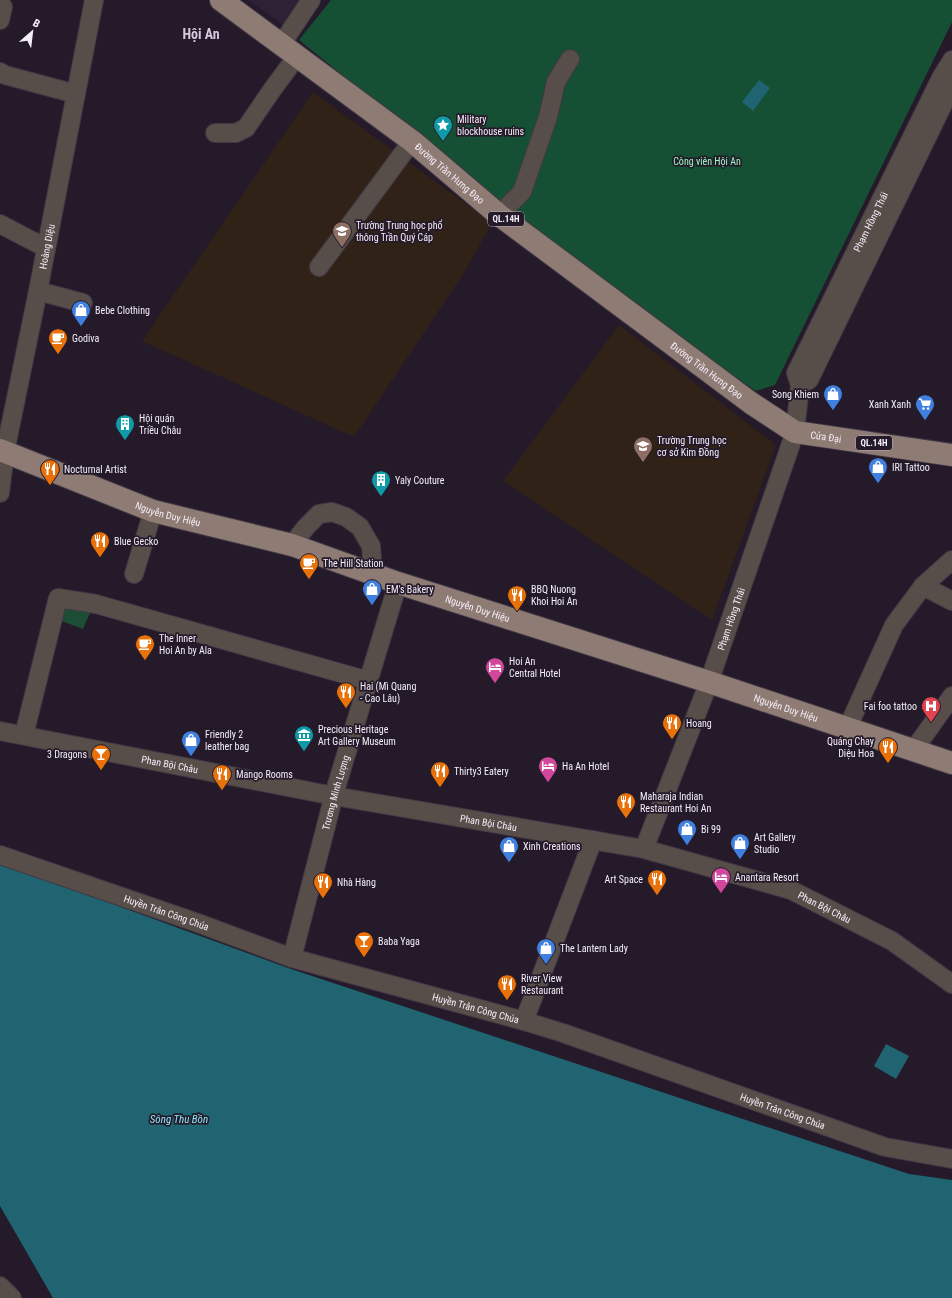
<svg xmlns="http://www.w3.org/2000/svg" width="952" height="1298" viewBox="0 0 952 1298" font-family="'Roboto Condensed',sans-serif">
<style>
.built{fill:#2e2035}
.education{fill:#312218}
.green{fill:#155035}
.forest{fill:#1c4e36}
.water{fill:#1f6470}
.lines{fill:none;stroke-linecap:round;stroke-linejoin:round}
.minor-casing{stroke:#413846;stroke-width:20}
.major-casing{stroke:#413846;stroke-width:24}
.minor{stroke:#574d49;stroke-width:18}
.major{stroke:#8e7b73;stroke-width:22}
.labels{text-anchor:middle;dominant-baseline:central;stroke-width:3.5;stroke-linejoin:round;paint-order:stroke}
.shield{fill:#241a29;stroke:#b6aebb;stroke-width:1}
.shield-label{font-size:9px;font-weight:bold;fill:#f5eef9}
.poi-label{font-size:10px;fill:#f5eef9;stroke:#241a29;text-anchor:start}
.park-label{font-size:10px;fill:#9cfcc8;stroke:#241a29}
.street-label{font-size:10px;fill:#f5eef9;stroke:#241a29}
.water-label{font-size:11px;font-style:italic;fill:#91e8f9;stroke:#241a29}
.district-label{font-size:14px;font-weight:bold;fill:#d6c9de;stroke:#241a29}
</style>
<rect width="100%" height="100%" fill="#241a29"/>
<path class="built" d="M248 0H303L284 26Z"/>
<g class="education">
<path d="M313 92 492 223 464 273 354 437 142 341Z"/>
<path d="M619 325 776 445 712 620 503 481Z"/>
</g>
<path class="green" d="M331 0H952V22L775 385 756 391 614 293 299 40Z"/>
<path class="forest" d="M61 589 95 601 83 629 51 617Z"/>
<g class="water">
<path d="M759 80 770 88 753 111 742 102Z"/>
<path d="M0 863 288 968 909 1174 952 1180V1298H53L0 1206Z"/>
<path d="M886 1044 909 1056 896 1079 874 1066Z"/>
</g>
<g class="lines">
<g class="minor-casing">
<g id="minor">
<path d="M0 20 3 7"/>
<path d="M281 45 311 0"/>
<path d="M0 72 5 75 76 94"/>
<path d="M215 133H236L246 128 272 90 297 56"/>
<path d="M499 215 522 192 548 117 556 82 570 59"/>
<path d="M0 224 46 248"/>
<path d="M319 267 412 141"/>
<path d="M38 291 83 303"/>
<path d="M800 385 809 380 952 86"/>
<path id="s1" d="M0 493 5 452 38 291 94 0"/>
<path d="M292 545 306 527 319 514 332 512 346 517 360 527 371 546 373 574"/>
<path d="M134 574 153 511"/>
<path d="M923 586 952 601"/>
<path d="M847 729 894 625 923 586 952 560"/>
<path id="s2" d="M0 731 334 796 644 849 791 890 892 941 952 984"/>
<path d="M24 735 58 598 96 604 369 681"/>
<path d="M913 751 952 696"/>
<path id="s3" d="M644 849 709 682 795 432 800 385 796 373 941 78 952 60"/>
<path id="s4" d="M0 855 195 922 292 958 524 1021 563 1033 885 1147 952 1159"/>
<path id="s5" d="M292 958 335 791 398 583"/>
<path d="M524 1021 593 840"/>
<path d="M0 1286 12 1298"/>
</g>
</g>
<g class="major-casing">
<g id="major">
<path id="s6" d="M221 0 412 141 499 215 751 403 795 432 952 455"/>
<path id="s7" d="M0 450 153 511 292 545 398 583 709 682 952 763"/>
</g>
</g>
<use href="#minor" class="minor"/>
<use href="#major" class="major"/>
</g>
<defs>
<g id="sight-pin" transform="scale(1)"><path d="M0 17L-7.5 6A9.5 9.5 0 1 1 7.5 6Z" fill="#0f9aa8" stroke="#241a29"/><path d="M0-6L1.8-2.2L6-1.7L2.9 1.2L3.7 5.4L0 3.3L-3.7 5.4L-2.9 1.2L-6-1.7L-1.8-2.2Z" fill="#fff"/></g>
<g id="school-pin" transform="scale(1)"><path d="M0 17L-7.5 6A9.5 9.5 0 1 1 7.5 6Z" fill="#8d6e63" stroke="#241a29"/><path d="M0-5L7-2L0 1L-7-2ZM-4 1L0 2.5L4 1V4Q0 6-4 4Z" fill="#fff"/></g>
<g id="shop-pin" transform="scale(1)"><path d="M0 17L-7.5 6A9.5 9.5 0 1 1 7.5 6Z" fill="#3f7fe0" stroke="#241a29"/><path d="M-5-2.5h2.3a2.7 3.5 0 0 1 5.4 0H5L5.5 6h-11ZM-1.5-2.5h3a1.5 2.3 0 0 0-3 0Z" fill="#fff"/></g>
<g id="cafe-pin" transform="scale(1)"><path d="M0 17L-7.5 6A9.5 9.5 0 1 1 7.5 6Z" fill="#e8710a" stroke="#241a29"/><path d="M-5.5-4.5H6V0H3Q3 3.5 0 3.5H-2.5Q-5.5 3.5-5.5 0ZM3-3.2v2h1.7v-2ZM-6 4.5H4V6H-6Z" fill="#fff"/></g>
<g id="supermarket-pin" transform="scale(1)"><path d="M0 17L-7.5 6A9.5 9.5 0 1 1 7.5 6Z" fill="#3f7fe0" stroke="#241a29"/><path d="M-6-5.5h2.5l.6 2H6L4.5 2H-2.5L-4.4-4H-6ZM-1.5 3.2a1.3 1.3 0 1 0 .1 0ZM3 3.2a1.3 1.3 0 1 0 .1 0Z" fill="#fff"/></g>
<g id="building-pin" transform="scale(1)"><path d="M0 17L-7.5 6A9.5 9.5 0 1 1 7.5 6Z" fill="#0f9aa8" stroke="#241a29"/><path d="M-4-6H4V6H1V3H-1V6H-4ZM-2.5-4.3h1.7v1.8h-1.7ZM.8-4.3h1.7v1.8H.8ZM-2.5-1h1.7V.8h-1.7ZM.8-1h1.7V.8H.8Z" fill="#fff"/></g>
<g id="restaurant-pin" transform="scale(1)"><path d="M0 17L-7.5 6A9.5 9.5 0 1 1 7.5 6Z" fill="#e8710a" stroke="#241a29"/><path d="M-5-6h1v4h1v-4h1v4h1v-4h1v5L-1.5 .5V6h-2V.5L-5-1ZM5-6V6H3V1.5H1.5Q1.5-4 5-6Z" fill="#fff"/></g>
<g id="hotel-pin" transform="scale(1)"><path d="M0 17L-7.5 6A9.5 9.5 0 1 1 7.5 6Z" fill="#d1479c" stroke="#241a29"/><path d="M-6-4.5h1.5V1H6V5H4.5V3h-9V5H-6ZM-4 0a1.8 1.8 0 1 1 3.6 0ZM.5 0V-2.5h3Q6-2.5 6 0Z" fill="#fff"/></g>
<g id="hospital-pin" transform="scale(1)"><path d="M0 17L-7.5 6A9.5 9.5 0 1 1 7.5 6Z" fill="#e0444e" stroke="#241a29"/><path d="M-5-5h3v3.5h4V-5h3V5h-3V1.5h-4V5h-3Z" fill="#fff"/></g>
<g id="museum-pin" transform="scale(1)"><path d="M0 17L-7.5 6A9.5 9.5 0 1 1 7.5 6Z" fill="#0f9aa8" stroke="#241a29"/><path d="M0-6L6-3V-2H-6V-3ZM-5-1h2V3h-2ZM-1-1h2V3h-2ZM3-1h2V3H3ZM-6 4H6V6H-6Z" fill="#fff"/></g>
<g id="bar-pin" transform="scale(1)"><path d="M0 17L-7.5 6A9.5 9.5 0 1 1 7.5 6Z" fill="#e8710a" stroke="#241a29"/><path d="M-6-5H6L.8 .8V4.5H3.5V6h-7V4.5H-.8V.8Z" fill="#fff"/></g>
</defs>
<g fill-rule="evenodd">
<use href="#sight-pin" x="443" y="125"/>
<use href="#school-pin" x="342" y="231"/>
<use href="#shop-pin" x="81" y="310"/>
<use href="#cafe-pin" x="58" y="338"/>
<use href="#shop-pin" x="833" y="394"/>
<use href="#supermarket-pin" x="925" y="404"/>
<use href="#building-pin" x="125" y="424"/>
<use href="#school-pin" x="643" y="446"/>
<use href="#shop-pin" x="878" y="467"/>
<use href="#restaurant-pin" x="50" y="469"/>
<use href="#building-pin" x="381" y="480"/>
<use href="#restaurant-pin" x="100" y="541"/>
<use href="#cafe-pin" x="309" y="563"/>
<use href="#shop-pin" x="372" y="589"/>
<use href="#restaurant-pin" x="517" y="595"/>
<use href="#cafe-pin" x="145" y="644"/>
<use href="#hotel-pin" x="495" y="667"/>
<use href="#restaurant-pin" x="346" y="692"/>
<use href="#hospital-pin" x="931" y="706"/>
<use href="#restaurant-pin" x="672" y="723"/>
<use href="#museum-pin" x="304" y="735"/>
<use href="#shop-pin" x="191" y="740"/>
<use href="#restaurant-pin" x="888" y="747"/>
<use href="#bar-pin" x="101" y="754"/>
<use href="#hotel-pin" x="548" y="766"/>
<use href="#restaurant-pin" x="440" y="771"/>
<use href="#restaurant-pin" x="222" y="774"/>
<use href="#restaurant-pin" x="626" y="802"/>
<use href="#shop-pin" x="687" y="829"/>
<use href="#shop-pin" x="740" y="843"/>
<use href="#shop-pin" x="509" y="846"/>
<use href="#hotel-pin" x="721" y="877"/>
<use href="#restaurant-pin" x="657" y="879"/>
<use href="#restaurant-pin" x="323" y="882"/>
<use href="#bar-pin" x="364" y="941"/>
<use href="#shop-pin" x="546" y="948"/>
<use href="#restaurant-pin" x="507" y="984"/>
</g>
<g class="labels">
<g class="shield">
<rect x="488" y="212" width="36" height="14" rx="3"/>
<rect x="856" y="436" width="36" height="14" rx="3"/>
</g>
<g class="shield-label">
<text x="506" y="219">QL.14H</text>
<text x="874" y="443">QL.14H</text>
</g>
<g class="poi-label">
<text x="457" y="119">Military<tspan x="457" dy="12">blockhouse ruins</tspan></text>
<text x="356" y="225">Trường Trung học phổ<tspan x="356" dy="12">thông Trần Quý Cáp</tspan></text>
<text x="95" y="310">Bebe Clothing</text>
<text x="72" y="338">Godiva</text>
<text x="819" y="394" text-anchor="end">Song Khiem</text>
<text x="911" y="404" text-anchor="end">Xanh Xanh</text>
<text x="139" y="418">Hội quán<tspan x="139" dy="12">Triều Châu</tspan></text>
<text x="657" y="440">Trường Trung học<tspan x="657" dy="12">cơ sở Kim Đồng</tspan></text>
<text x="892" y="467">IRI Tattoo</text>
<text x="64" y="469">Nocturnal Artist</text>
<text x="395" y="480">Yaly Couture</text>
<text x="114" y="541">Blue Gecko</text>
<text x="323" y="563">The Hill Station</text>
<text x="386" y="589">EM's Bakery</text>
<text x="531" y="589">BBQ Nuong<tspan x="531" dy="12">Khoi Hoi An</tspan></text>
<text x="159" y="638">The Inner<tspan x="159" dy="12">Hoi An by Ala</tspan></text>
<text x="509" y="661">Hoi An<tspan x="509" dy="12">Central Hotel</tspan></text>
<text x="360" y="686">Hai (Mì Quang<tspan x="360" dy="12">- Cao Lâu)</tspan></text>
<text x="917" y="706" text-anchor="end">Fai foo tattoo</text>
<text x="686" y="723">Hoang</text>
<text x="318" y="729">Precious Heritage<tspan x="318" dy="12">Art Gallery Museum</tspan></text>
<text x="205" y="734">Friendly 2<tspan x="205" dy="12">leather bag</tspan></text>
<text x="874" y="741" text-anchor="end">Quáng Chay<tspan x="874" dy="12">Diệu Hoa</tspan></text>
<text x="87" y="754" text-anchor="end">3 Dragons</text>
<text x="562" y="766">Ha An Hotel</text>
<text x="454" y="771">Thirty3 Eatery</text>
<text x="236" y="774">Mango Rooms</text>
<text x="640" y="796">Maharaja Indian<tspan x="640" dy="12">Restaurant Hoi An</tspan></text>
<text x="701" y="829">Bi 99</text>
<text x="754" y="837">Art Gallery<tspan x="754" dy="12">Studio</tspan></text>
<text x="523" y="846">Xinh Creations</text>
<text x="735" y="877">Anantara Resort</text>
<text x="643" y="879" text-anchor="end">Art Space</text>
<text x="337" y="882">Nhà Hàng</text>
<text x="378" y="941">Baba Yaga</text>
<text x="560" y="948">The Lantern Lady</text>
<text x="521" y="978">River View<tspan x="521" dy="12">Restaurant</tspan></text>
</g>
<g class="park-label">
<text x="707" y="161">Công viên Hội An</text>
</g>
<g class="street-label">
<text stroke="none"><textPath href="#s6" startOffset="287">Đường Trần Hưng Đạo</textPath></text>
<text stroke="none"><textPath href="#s3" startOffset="672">Phạm Hồng Thái</textPath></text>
<text stroke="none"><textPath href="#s1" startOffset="251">Hoàng Diệu</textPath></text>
<text stroke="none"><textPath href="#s6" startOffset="611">Đường Trần Hưng Đạo</textPath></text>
<text stroke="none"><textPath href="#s6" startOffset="750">Cửa Đại</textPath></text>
<text stroke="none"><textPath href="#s7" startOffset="180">Nguyễn Duy Hiệu</textPath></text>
<text stroke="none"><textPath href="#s7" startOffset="504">Nguyễn Duy Hiệu</textPath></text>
<text stroke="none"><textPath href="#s3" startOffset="246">Phạm Hồng Thái</textPath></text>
<text stroke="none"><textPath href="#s7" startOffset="828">Nguyễn Duy Hiệu</textPath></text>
<text stroke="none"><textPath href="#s2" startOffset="173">Phan Bội Châu</textPath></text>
<text stroke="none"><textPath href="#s5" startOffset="171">Trương Minh Lượng</textPath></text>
<text stroke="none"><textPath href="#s2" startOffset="497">Phan Bội Châu</textPath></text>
<text stroke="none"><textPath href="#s2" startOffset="845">Phan Bội Châu</textPath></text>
<text stroke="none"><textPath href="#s4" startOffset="176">Huyền Trân Công Chúa</textPath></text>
<text stroke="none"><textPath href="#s4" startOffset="500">Huyền Trân Công Chúa</textPath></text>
<text stroke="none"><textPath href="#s4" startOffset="824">Huyền Trân Công Chúa</textPath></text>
</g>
<g class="water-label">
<text x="179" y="1119">Sông Thu Bồn</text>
</g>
<g class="district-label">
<text x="201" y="34">Hội An</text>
</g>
</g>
<g transform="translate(32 32) rotate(28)" stroke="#241a29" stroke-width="3" paint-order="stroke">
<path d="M0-3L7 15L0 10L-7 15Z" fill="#f5eef9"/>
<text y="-6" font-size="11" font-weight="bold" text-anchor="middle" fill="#f5eef9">B</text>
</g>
</svg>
